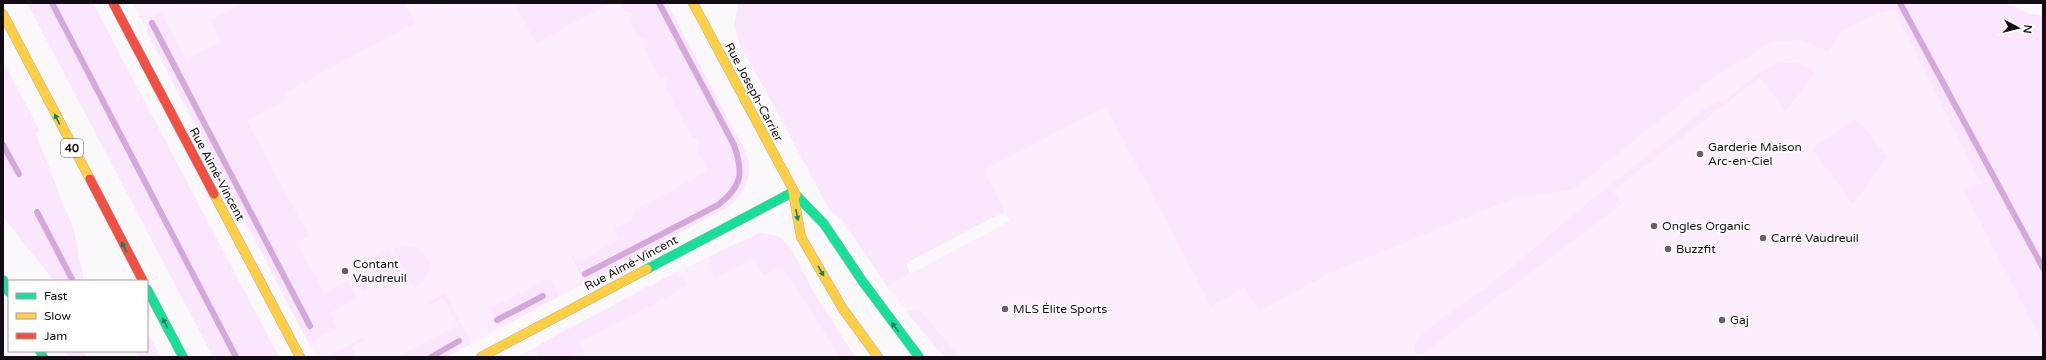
<svg xmlns="http://www.w3.org/2000/svg" width="2046" height="360" viewBox="0 0 2046 360" font-family="'Varela Round',sans-serif">
<style>
.built{fill:#fcedfd}
.green{fill:#fae6fd}
.lines{fill:none;stroke-linecap:round;stroke-linejoin:round}
.stream{stroke:#d4a8dc;stroke-width:6}
.fast-casing{stroke:#b5b0b6;stroke-width:10}
.slow-casing{stroke:#b5b0b6;stroke-width:10}
.jam-casing{stroke:#b5b0b6;stroke-width:10}
.fast{stroke:#16e098;stroke-width:9}
.slow{stroke:#ffcf43;stroke-width:9}
.jam{stroke:#f24e42;stroke-width:9}
.oneway{fill:#16815e}
.poi-dot{fill:#665f66;stroke:#fff;stroke-width:1.5}
.labels{text-anchor:middle;dominant-baseline:central;stroke-width:3;stroke-linejoin:round;paint-order:stroke}
.shield{fill:#fff;stroke:#5b565c;stroke-width:1}
.shield-label{font-size:11px;font-weight:bold;fill:#150d16}
.street-label{font-size:12px;fill:#150d16;stroke:#fff}
.poi-label{font-size:12px;fill:#150d16;stroke:#fff;text-anchor:start}
</style>
<rect width="100%" height="100%" fill="#fbf8fb"/>
<g class="built">
<path d="M132 3H444L445 5 449 3H667L749 158 748 177 739 198 730 206 446 357H318L308 342Z"/>
<path d="M1891 3 2043 283V357H944L887 286 1010 221 984 170 1106 106 1211 305 1244 288 1259 312 1330 273 1706 83 1772 42Z"/>
<path d="M760 233 778 236 790 247 814 293 855 357H517L646 287 730 246Z"/>
</g>
<g class="green">
<path d="M27 3H93L279 357H213Z"/>
<path d="M244 3H405L415 23 284 93 287 99 247 121 309 236 297 242 324 293 348 281 357 299 330 313 337 328 311 342H308L146 31 149 19 161 13 186 59 221 42 211 20Z"/>
<path d="M515 3H611L536 43Z"/>
<path d="M620 3H667L743 147C754 170 749 188 730 206L587 282 583 280 571 256 573 255 578 262 620 239 614 229 631 220 635 210 708 171 697 150 700 140 692 137 666 88 668 79 659 77 645 48 647 40 639 38 630 24 633 13 624 11Z"/>
<path d="M738 3H2008L2028 13 2043 16V344L1964 190 1981 183 1894 9 1874 15 1840 33 1828 51 1800 40 1772 42 1706 83 1572 190 1515 198 1330 273 1259 312 1244 288 1211 306 1106 107 984 170 1005 211 906 263 910 274 887 286 842 220 830 211 774 106 740 45 734 24Z"/>
<path d="M3 60 39 130 36 134 74 231 84 281H54L3 217Z"/>
<path d="M1782 63C1791 63 1808 62 1813 72L1809 82 1785 111 1760 77 1613 191 1622 204 1443 338 1426 353 1415 354C1412 337 1437 322 1449 314 1499 280 1545 239 1591 200 1624 173 1660 148 1691 120 1697 115 1702 110 1708 107 1715 102 1724 100 1731 96 1750 83 1758 67 1782 63Z"/>
<path d="M1854 119 1861 124 1887 157 1853 204 1812 149Z"/>
<path d="M760 233 778 236 790 247 814 293 855 357H840L782 266 764 276 754 259 714 279 709 267V257Z"/>
<path d="M404 245C431 247 440 274 414 288L393 249Z"/>
<path d="M389 248 401 271 364 291 355 277 368 269 364 261Z"/>
<path d="M677 272 688 284 680 290 579 343 586 357H578L576 354 569 357H538L536 350 538 345Z"/>
<path d="M546 279 551 280 558 295 557 298 502 327 498 325 490 308 530 289Z"/>
<path d="M445 294 470 341 469 345 446 357H397L458 325 443 298 430 305 429 302Z"/>
<path d="M916 309 920 310 959 357H944L906 311Z"/>
<path d="M147 332 161 357H138L135 351H147Z"/>
<path d="M362 338 364 340 351 347 356 357H327Z"/>
<path d="M65 351H82L87 357H68Z"/>
</g>
<g class="lines">
<g class="stream">
<path d="M52 3 236 357"/>
<path d="M1900 3 2043 268"/>
<path d="M152 23 310 326"/>
<path d="M3 145 19 174"/>
<path d="M37 212 73 281"/>
<path d="M585 274 718 205C742 186 744 174 734 145L659 3"/>
<path d="M497 320 543 296"/>
<path d="M431 357 459 341"/>
</g>
<g class="fast-casing">
<g id="fast">
<path d="M796 195 824 224 863 282 919 357"/>
<path d="M647 269 793 192"/>
<path d="M3 280 9 292"/>
<path d="M147 289 183 357"/>
<path d="M40 351 43 357"/>
</g>
</g>
<g class="slow-casing">
<g id="slow">
<path d="M693 3 796 195"/>
<path d="M3 14 90 179"/>
<path d="M793 192 801 237 843 309 878 357"/>
<path d="M214 194 300 357"/>
<path d="M481 357 647 269"/>
</g>
</g>
<g class="jam-casing">
<g id="jam">
<path d="M113 3 214 194"/>
<path d="M90 179 143 281"/>
</g>
</g>
<use href="#fast" class="fast"/>
<use href="#slow" class="slow"/>
<use href="#jam" class="jam"/>
</g>
<defs><path id="oneway-solid" d="M-6-.8H1V-3.2L6.5 0L1 3.2V.8H-6Z"/></defs>
<g class="oneway">
<use href="#oneway-solid" transform="translate(57 119) rotate(-117)"/>
<use href="#oneway-solid" transform="translate(797 215) rotate(79)"/>
<use href="#oneway-solid" transform="translate(124 247) rotate(-118)"/>
<use href="#oneway-solid" transform="translate(821 271) rotate(60)"/>
<use href="#oneway-solid" transform="translate(165 323) rotate(-118)"/>
<use href="#oneway-solid" transform="translate(895 327) rotate(-127)"/>
</g>
<g class="poi-dot">
<circle cx="1700" cy="154" r="4"/>
<circle cx="1654" cy="226" r="4"/>
<circle cx="1763" cy="238" r="4"/>
<circle cx="1668" cy="249" r="4"/>
<circle cx="345" cy="271" r="4"/>
<circle cx="1005" cy="309" r="4"/>
<circle cx="1722" cy="320" r="4"/>
</g>
<g class="labels">
<rect class="shield" x="61" y="139" width="22" height="18" rx="3"/>
<g class="shield-label">
<text x="72" y="148">40</text>
</g>
<g class="street-label">
<text transform="translate(754 92) rotate(62)">Rue Joseph-Carrier</text>
<text transform="translate(217 174) rotate(62)">Rue Aimé-Vincent</text>
<text transform="translate(631 263) rotate(-28)">Rue Aimé-Vincent</text>
</g>
<g class="poi-label">
<text x="1708" y="147">Garderie Maison<tspan x="1708" dy="14">Arc-en-Ciel</tspan></text>
<text x="1662" y="226">Ongles Organic</text>
<text x="1771" y="238">Carré Vaudreuil</text>
<text x="1676" y="249">Buzzfit</text>
<text x="353" y="264">Contant<tspan x="353" dy="14">Vaudreuil</tspan></text>
<text x="1013" y="309">MLS Élite Sports</text>
<text x="1730" y="320">Gaj</text>
</g>
</g>
<rect width="2046" height="360" fill="none" stroke="#150d16" stroke-width="8"/>
<rect x="8" y="280" width="140" height="72" fill="#ffffff" stroke="#a19ea2"/>
<rect x="16" y="293" width="20" height="6" fill="#16e098" stroke="#a19ea2"/>
<text x="44" y="300" font-size="12" fill="#150d16">Fast</text>
<rect x="16" y="313" width="20" height="6" fill="#ffcf43" stroke="#a19ea2"/>
<text x="44" y="320" font-size="12" fill="#150d16">Slow</text>
<rect x="16" y="333" width="20" height="6" fill="#f24e42" stroke="#a19ea2"/>
<text x="44" y="340" font-size="12" fill="#150d16">Jam</text>
<g transform="translate(2018 28) rotate(97)" stroke="#ffffff" stroke-width="3" paint-order="stroke">
<path d="M0-3L7 15L0 10L-7 15Z" fill="#150d16"/>
<text y="-6" font-size="11" font-weight="bold" text-anchor="middle" fill="#150d16">N</text>
</g>
</svg>
